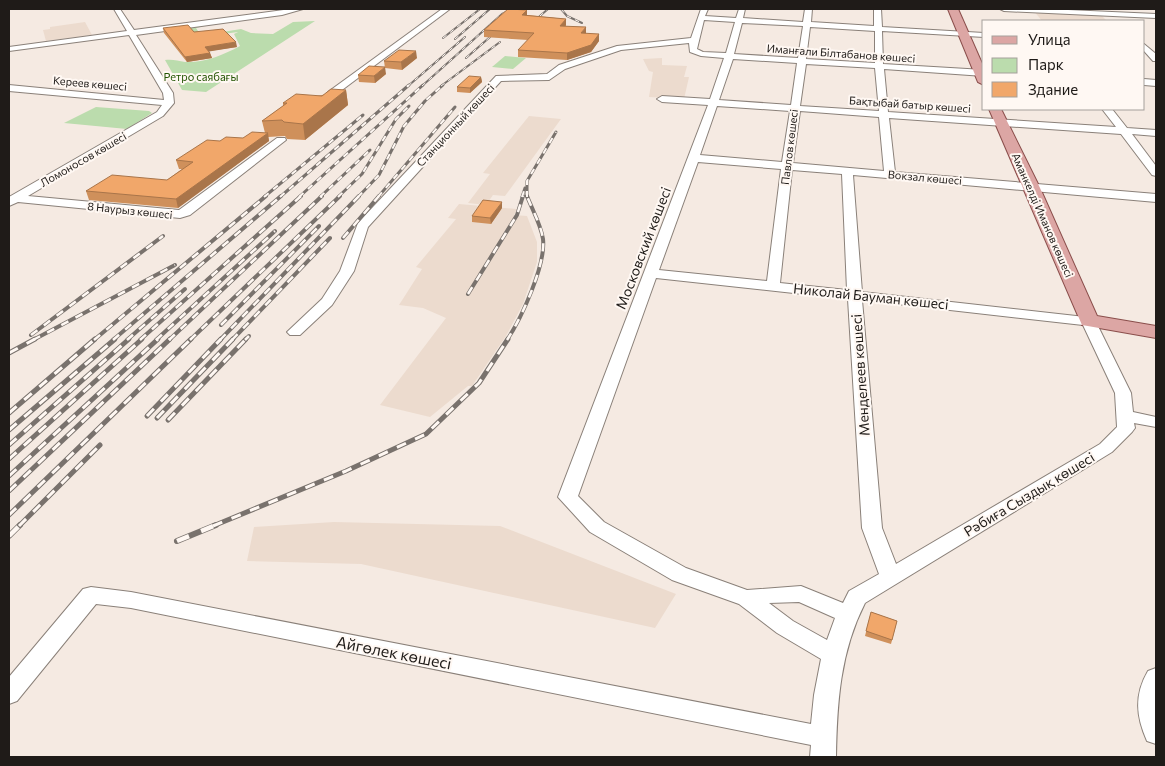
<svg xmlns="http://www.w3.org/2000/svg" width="1165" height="766" viewBox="0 0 1165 766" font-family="Commissioner,sans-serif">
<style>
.built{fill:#ecdbce}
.green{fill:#bbdcad}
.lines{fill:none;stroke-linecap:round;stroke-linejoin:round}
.minor-casing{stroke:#8a8079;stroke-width:2}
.major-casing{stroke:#8a4e4b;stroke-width:2}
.minor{fill:#fff;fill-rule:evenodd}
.major{fill:#dca6a4;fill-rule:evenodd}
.rail-far4-casing{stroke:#79726d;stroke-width:2}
.rail-far3-casing{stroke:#79726d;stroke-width:3}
.rail-far2-casing{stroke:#79726d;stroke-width:4}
.rail-far1-casing{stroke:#79726d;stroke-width:5}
.rail-casing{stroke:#79726d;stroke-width:6}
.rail-far4{stroke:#fff8f3;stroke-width:1;stroke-dasharray:4.5;stroke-linecap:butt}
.rail-far3{stroke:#fff8f3;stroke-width:2;stroke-dasharray:6;stroke-linecap:butt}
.rail-far2{stroke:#fff8f3;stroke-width:2.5;stroke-dasharray:8;stroke-linecap:butt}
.rail-far1{stroke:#fff8f3;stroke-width:3;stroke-dasharray:10;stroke-linecap:butt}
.rail{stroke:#fff8f3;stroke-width:4.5;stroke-dasharray:13;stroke-linecap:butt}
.wall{fill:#cf905b}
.shaded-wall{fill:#a9754a}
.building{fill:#f1a76a;stroke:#a9754a}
.labels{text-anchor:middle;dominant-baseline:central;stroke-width:4;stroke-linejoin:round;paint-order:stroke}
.far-street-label{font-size:11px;fill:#1f1b18;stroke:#fff8f3}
.far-park-label{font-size:11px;fill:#225301;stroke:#fff8f3}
.street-label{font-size:14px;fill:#1f1b18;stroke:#fff8f3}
.near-street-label{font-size:16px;fill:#1f1b18;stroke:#fff8f3}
</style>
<rect width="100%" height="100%" fill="#f5eae2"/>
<g class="built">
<path d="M1034 11 1101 15 1107 21H1042Z"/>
<path d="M85 22 92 35 46 41 43 30 50 29V27Z"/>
<path d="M662 58V65L687 66 684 77H689L684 99 649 97 653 72 649 71 643 59Z"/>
<path d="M529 116 561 119 505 196 493 195 486 205 468 203 490 174 483 173Z"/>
<path d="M459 204 517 209 514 215 527 216 537 242V262L523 304 506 336 472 386H468L430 417 380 405 446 318 423 308 399 305 422 269 416 267 456 219 448 218Z"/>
<path d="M334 522 500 526 676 594 655 628 361 564 247 561 254 527Z"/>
</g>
<g class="green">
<path d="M315 21 206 92 182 90 165 60C173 59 178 61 185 62 205 63 223 55 240 46L234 34 238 32 201 37 195 36 188 28 205 26 196 28 200 34 204 35 241 29 251 33 273 34 293 22Z"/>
<path d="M505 56 526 58 513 69 492 67Z"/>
<path d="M96 107 149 111 152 113 127 129 64 123Z"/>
</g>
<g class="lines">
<g class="minor-casing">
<g id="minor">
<path d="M114 9H120L134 30 291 9H303L282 15 136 35 173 93 174 103 163 116 28 196 179 210 277 138H285L286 140 190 215 180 218 18 202 9 206V197L157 112 162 105 9 91V85L164 100 163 93 129 35 9 51V47L127 31Z"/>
<path d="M442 9H450L334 96H328V92Z"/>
<path d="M701 9H708L705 16 736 18 739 9H745L743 18 803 22 805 9H812L811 22 874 26V9H881L882 27 984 33V37L882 31 883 64 984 70V76L884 69 888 112 1116 127 1102 109H1112L1127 128 1156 130V136L1132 134 1156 166V176L1152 175 1121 134 889 118 895 172 1156 194V202L853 175 862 292 1094 318 1131 393 1133 412 1156 417V427L1134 423 1135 428 1132 432 1112 452 865 603C840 652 837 703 836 757H810L811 745 131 608 96 604 17 701 9 704V677L83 589 91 587 131 592 811 724 814 695 821 659 777 633 739 604 672 580 590 532 558 497 708 105 662 102 657 99 662 96 710 99 724 58 701 56 690 52 689 43 621 50 565 69 549 80 501 81 368 227 354 271 332 305 300 335H290L287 332 322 299 340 271 358 223 496 76 547 74 559 65 617 46 691 38ZM704 20 735 22 726 53 703 52 697 49ZM742 23 803 26 798 58 734 54ZM810 27 875 31V63L806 59ZM733 59 797 63 791 105 719 100ZM806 64 875 68 879 111 800 106ZM717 106 790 111 782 162 700 155ZM800 111 879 117 884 171 793 163ZM698 162 781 169 767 281 659 270ZM792 170 842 174 847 290 780 283ZM656 278 848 299 862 528 879 574 849 591 843 603 801 586 747 590 686 568 604 522 578 496ZM862 300 1083 325 1115 393 1117 427 1100 444 896 564 882 528ZM799 602 835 618 827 640 793 621 769 603Z"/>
<path d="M1000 9H1046L1156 14V18L1004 11Z"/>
<path d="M1144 44 1156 54V61H1153L1144 51Z"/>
<path d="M1144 79 1156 80V86L1144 85Z"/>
<path d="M1156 668V744L1147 741C1136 716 1134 695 1148 671Z"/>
</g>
</g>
<g class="major-casing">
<g id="major">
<path d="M948 9H958L984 68V85L978 82Z"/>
<path d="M989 109H1001L1040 188 1097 316 1156 326V338L1082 325Z"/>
</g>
</g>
<use href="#minor" class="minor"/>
<use href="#major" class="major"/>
<g class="rail-far4-casing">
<g id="rail-far4">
<path d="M561 9 567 16 582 23"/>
<path d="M533 22 548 9"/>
<path d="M443 38 480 9"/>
<path d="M455 39 490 9"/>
<path d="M466 58 490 37"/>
<path d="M408 86 465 37"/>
<path d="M422 86 502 14 512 9"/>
<path d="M441 86 500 42"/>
</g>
</g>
<g class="rail-far3-casing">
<g id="rail-far3">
<path d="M264 197 363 115"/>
<path d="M280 197 409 85"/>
<path d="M299 197 423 85"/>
<path d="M320 197 370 150"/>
<path d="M338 197 362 174 396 119 409 106"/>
<path d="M358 197 379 175 404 126 425 101 443 85"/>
<path d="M378 197 455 107"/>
<path d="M522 197 525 188"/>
<path d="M527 197V181L556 132"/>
</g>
</g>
<g class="rail-far2-casing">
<g id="rail-far2">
<path d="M343 238 379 196"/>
<path d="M468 294 517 215 523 196"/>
<path d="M221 325 319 226"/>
<path d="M31 335 163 236"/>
<path d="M33 340 175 265"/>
<path d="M94 340 266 196"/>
<path d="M113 340 281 196"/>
<path d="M127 340 185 289"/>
<path d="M140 340 301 196"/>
<path d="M156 340 275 231"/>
<path d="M169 340 322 196"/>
<path d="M190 340 340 196"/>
<path d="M220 340 359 196"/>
<path d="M232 340 330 238"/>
<path d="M245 340 249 336"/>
<path d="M507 340C521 319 546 265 543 239 541 225 532 209 527 196"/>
</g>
</g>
<g class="rail-far1-casing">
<g id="rail-far1">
<path d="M9 353 35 339"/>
<path d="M9 413 95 339"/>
<path d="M147 416 221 339"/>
<path d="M157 418 233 339"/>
<path d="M168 420 246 339"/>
<path d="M9 430 115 339"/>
<path d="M9 445 129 339"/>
<path d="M9 459 142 339"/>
<path d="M9 476 158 339"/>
<path d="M9 491 170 339"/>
<path d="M9 515 191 339"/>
<path d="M19 526 100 445"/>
<path d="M213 526 346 471 426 434 479 383 508 339"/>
</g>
</g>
<g class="rail-casing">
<g id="rail">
<path d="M9 536 20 525"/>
<path d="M177 541 216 525"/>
</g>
</g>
<use href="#rail-far4" class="rail-far4"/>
<use href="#rail-far3" class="rail-far3"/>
<use href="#rail-far2" class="rail-far2"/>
<use href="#rail-far1" class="rail-far1"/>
<use href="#rail" class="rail"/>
</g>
<g class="wall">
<path d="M527 15 566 19V26L586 34 599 41 591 52 567 60 518 57V50L528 40 484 37V30Z"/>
<path d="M163 28 194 32 237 47 209 51 210 53 212 58 187 62 164 33Z"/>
<path d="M417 58 402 70 385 68 384 61Z"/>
<path d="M386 74 375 83 359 82 358 75Z"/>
<path d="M481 77 482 82 470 93 457 92V87Z"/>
<path d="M346 90 348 105 305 140 287 139 285 136 268 137 269 141 178 208 89 200 86 191 167 180 182 169H179L176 160 220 141 243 138 265 133 262 121 283 106V103Z"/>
<path d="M502 208 491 224 472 222V216Z"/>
<path d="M871 612 897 621 891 644 865 636Z"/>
</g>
<g class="shaded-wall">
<path d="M527 10V16L522 15Z"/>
<path d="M566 19V25L560 32V26Z"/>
<path d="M586 27V34L581 33Z"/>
<path d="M599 34V41L591 52 567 60V53Z"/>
<path d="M236 42 237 47 206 52 205 47Z"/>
<path d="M416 51 417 58 402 70 401 62Z"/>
<path d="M210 53 212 58 187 62 185 57Z"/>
<path d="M385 67 386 74 375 83 374 76Z"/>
<path d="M481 77 482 82 470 93V88Z"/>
<path d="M346 90 348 105 305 140 303 124Z"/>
<path d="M268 133 269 141 178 208 176 199Z"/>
<path d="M502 202V208L491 224 490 218Z"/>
</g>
<g class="building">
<path d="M508 9 527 10 522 15 566 19 560 26 586 27 581 33 599 34 591 45 567 53 518 50 534 33 484 30Z"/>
<path d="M188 25 194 32 223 29 236 42 205 47 210 53 185 57 163 28Z"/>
<path d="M399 50 416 51 401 62 384 61Z"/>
<path d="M369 66 385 67 374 76 358 75Z"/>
<path d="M469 76 481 77 470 88 457 87Z"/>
<path d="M331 89 346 90 303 124 284 122 282 120 262 121 287 103H283L296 94 322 96Z"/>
<path d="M252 132 268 133 176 199 86 191 112 175 167 180 193 162 176 160 207 140 220 141 226 137 243 138Z"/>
<path d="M483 200 502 202 490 218 472 216Z"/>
<path d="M871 612 897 621 892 640 866 631Z"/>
</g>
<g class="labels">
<g class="far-street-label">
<text transform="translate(841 53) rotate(4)">Иманғали Білтабанов көшесі</text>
<text transform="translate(90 83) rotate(5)">Кереев көшесі</text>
<text transform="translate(910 104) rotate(4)">Бақтыбай батыр көшесі</text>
<text transform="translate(455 125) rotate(-47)">Станционный көшесі</text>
<text transform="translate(789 147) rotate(-83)">Павлов көшесі</text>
<text transform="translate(83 159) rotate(-30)">Ломоносов көшесі</text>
<text transform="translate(925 177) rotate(5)">Вокзал көшесі</text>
<text transform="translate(130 210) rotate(6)">8 Наурыз көшесі</text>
<text transform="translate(1043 215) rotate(66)">Аманкелді Иманов көшесі</text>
</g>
<g class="far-park-label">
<text x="201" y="76">Ретро саябағы</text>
</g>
<g class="street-label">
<text transform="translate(643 248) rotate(-69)">Московский көшесі</text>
<text transform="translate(871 296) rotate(6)">Николай Бауман көшесі</text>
<text transform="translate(860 375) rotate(-94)">Менделеев көшесі</text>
<text transform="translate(1029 494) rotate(-31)">Рәбиға Сыздық көшесі</text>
</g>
<g class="near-street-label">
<text transform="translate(394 652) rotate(11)">Айгөлек көшесі</text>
</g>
</g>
<rect width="1165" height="766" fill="none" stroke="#1f1b18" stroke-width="20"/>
<rect x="982" y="20" width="162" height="90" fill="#fff8f3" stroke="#a5a09b"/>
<rect x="992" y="36" width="25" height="8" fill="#dca6a4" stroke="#a5a09b"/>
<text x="1028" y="45" font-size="15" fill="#1f1b18">Улица</text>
<rect x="992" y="58" width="25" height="15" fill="#bbdcad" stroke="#a5a09b"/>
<text x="1028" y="70" font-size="15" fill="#1f1b18">Парк</text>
<rect x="992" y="82" width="25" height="15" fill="#f1a76a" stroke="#a5a09b"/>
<text x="1028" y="95" font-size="15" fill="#1f1b18">Здание</text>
</svg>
